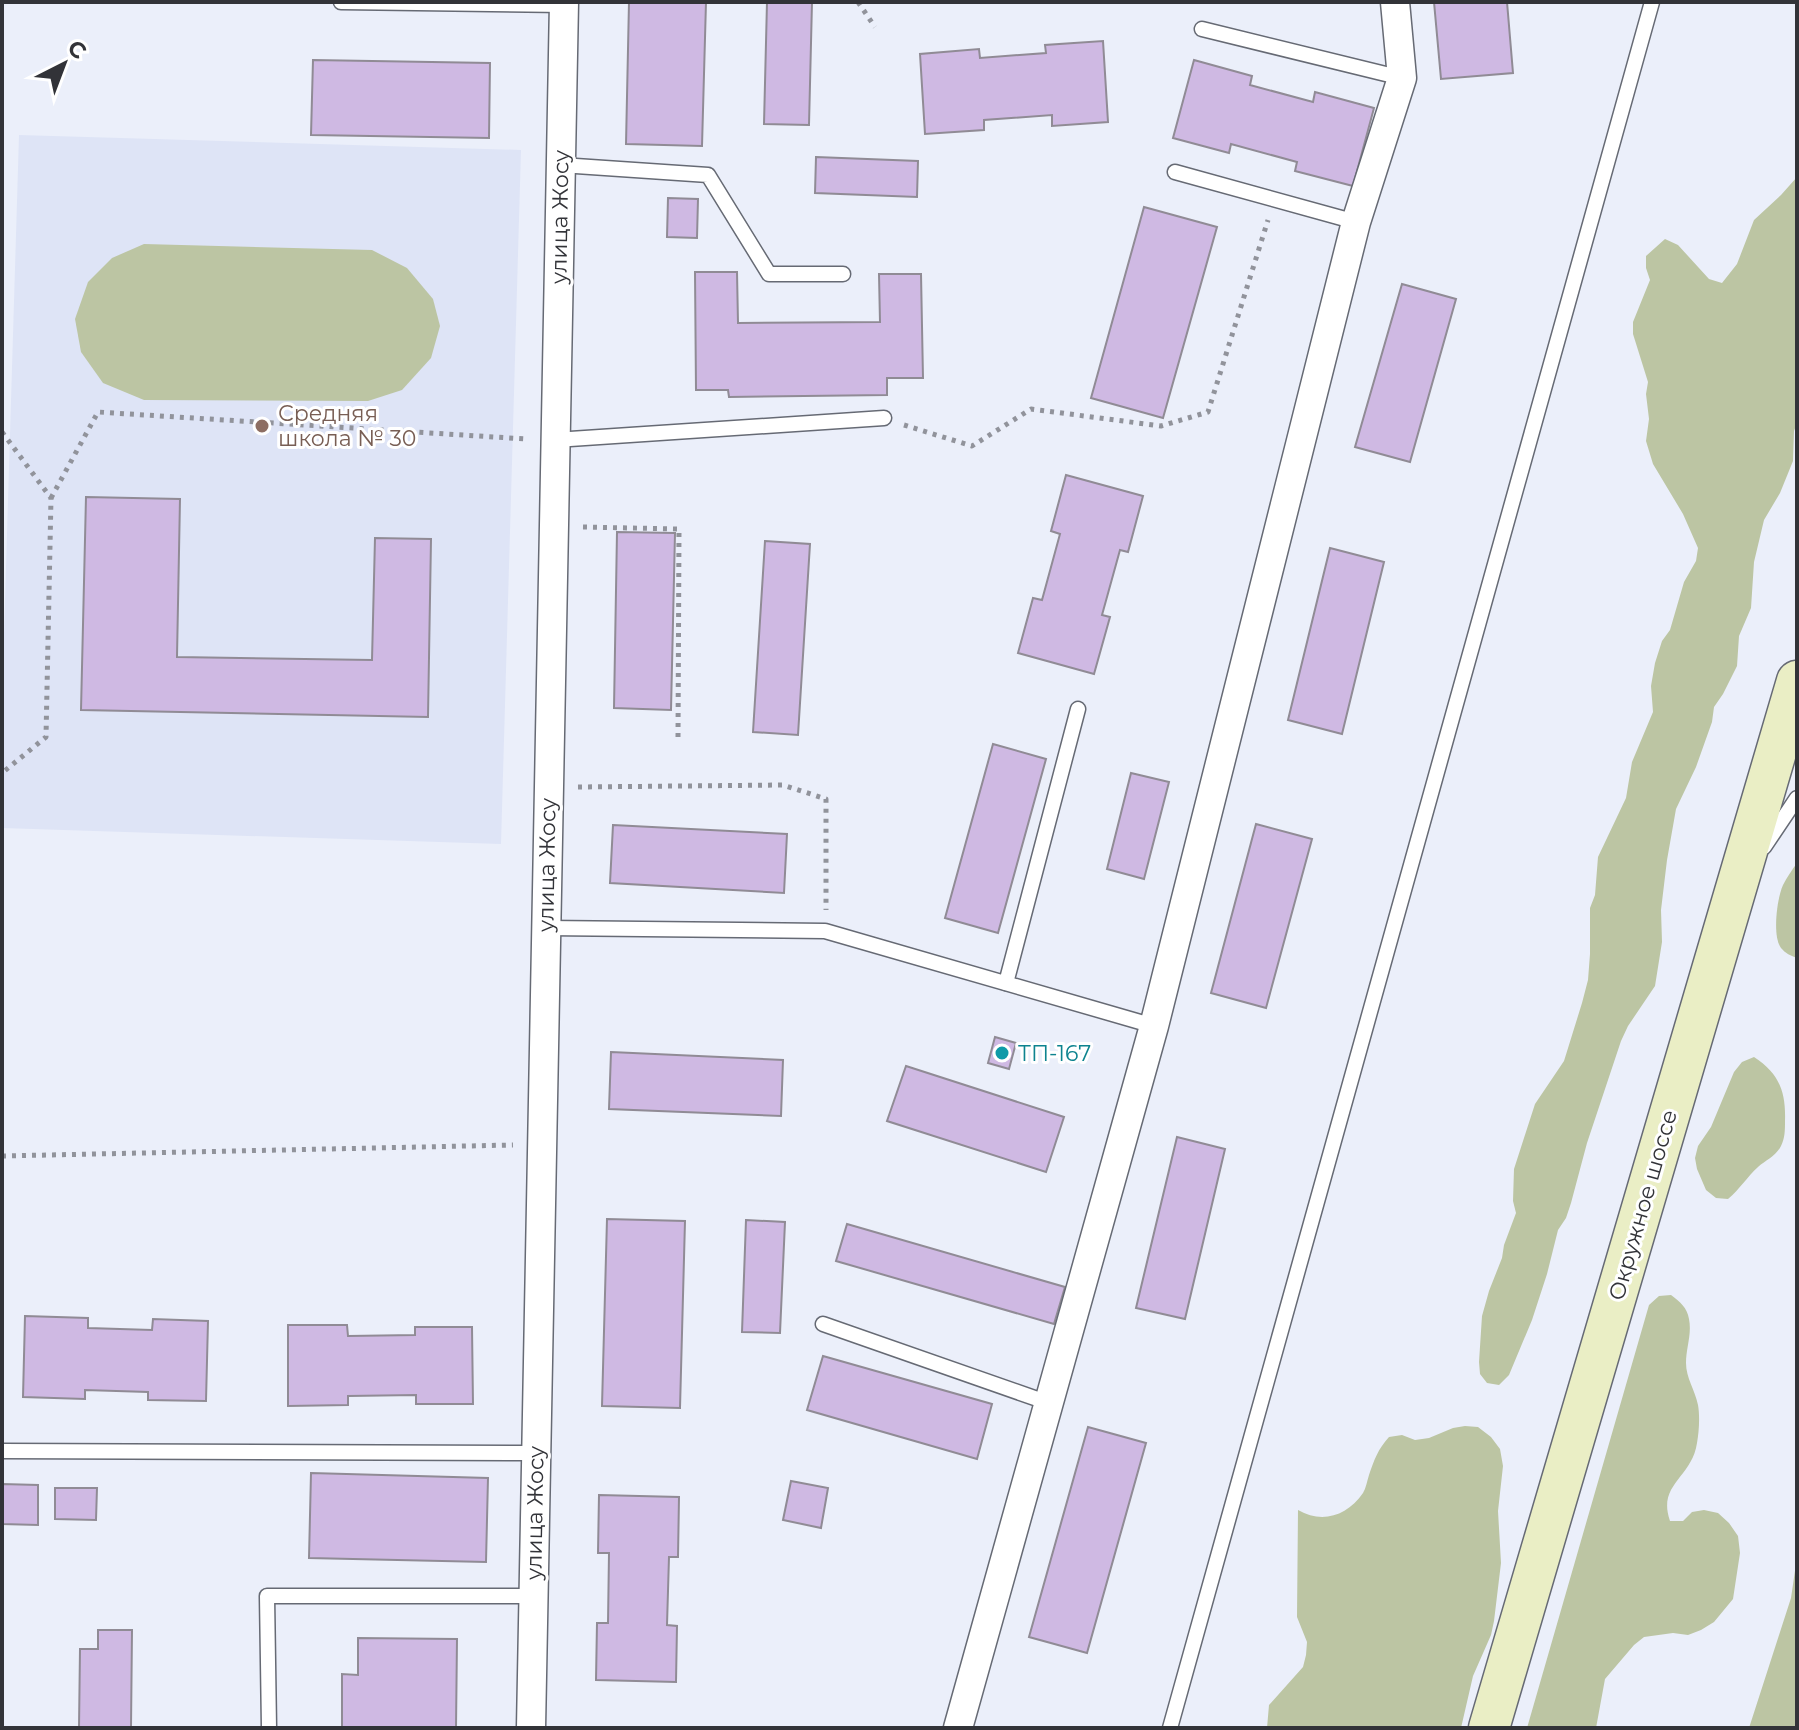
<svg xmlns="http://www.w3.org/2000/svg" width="1799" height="1730" viewBox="0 0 1799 1730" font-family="Montserrat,sans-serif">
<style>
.built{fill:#dee4f6}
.green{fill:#bcc5a3}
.building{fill:#cfb9e3;stroke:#908b95;stroke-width:2}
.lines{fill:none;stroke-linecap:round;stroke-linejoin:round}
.lane-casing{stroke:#666a74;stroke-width:17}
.street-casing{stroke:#666a74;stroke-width:31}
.secondary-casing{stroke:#666a74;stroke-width:43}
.path{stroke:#91939b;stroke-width:5;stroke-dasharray:4 6;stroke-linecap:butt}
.lane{stroke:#fff;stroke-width:14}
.street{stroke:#fff;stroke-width:28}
.secondary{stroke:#eaeec5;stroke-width:40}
.education-dot{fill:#8d6e63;stroke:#fff;stroke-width:3}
.culture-dot{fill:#0f9aa8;stroke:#fff;stroke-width:3}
.labels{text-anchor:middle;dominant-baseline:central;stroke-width:6;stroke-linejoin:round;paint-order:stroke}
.street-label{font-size:22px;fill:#323338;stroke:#fff}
.education-label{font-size:22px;fill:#785e54;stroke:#fff;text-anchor:start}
.culture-label{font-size:22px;fill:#0d838f;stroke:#fff;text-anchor:start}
</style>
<rect width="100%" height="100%" fill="#ebeffa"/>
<path class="built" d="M19 135 521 150 501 844 2 828V701Z"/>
<g class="green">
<path d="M1797 177V423L1794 431 1793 461 1780 493 1764 520 1754 562 1751 608 1739 636 1737 666 1723 694 1714 707 1712 722 1696 767 1676 809 1667 860 1661 910 1662 942 1655 986 1628 1026 1621 1041 1587 1143 1571 1203 1566 1218 1558 1230 1547 1274 1532 1320 1509 1375 1499 1385 1487 1383 1480 1374 1479 1362 1482 1316 1489 1291 1502 1258 1504 1245 1516 1213 1513 1201 1514 1169 1535 1104 1564 1061 1582 1003 1588 980 1590 954V908L1595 895 1598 857 1626 798 1632 762 1653 712 1651 686 1655 663 1662 641 1670 630 1684 582 1696 561 1698 548 1683 514 1653 464 1646 441 1649 419 1646 394 1648 382 1633 334V322L1650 280 1646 268V256L1665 239 1678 245 1709 279 1722 283 1737 264 1754 220 1781 195Z"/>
<path d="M144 244 372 250 407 268 433 299 440 326 431 358 402 390 368 401 144 400 103 383 81 352 75 319 88 282 112 258Z"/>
<path d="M1797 863V958C1791 956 1785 953 1781 948 1772 936 1777 898 1783 885 1787 877 1792 870 1797 863Z"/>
<path d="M1754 1057C1779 1073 1786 1092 1785 1121 1785 1130 1785 1138 1781 1146 1776 1156 1766 1160 1758 1167 1747 1177 1740 1189 1728 1199L1716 1198 1706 1190 1697 1169 1695 1158 1698 1146 1711 1127 1734 1072 1742 1062Z"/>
<path d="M1671 1295C1680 1302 1687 1307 1689 1319 1692 1334 1686 1348 1686 1363 1686 1378 1695 1390 1698 1405 1700 1416 1699 1432 1697 1443 1692 1478 1657 1484 1670 1521H1683L1692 1512 1704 1510 1718 1513 1729 1523 1738 1536 1740 1553 1733 1599 1714 1622 1701 1630 1688 1635 1673 1633 1644 1637 1634 1645 1605 1679 1596 1728H1527L1649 1305 1659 1296Z"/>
<path d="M1465 1426 1478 1427 1491 1437 1500 1449 1503 1466 1498 1511 1501 1563 1494 1621 1491 1635 1473 1676 1461 1728H1267L1269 1705 1303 1667 1306 1655 1307 1642 1297 1617 1298 1510C1322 1524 1347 1516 1363 1493 1366 1488 1367 1481 1369 1475 1374 1460 1378 1449 1389 1437L1402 1435 1415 1440 1429 1438 1453 1428Z"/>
<path d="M1797 1557V1728H1749L1791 1598Z"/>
</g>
<g class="building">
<path d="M629 2H706L702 146 626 144Z"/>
<path d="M767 2H812L809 125 764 124Z"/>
<path d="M1434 2H1507L1513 73 1441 79Z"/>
<path d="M1103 41 1108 122 1052 126V115L984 120V130L925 134 920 54 979 49 980 58 1046 53 1045 45Z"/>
<path d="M313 60 490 63 489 138 311 135Z"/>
<path d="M1194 60 1252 76 1250 85 1313 102 1315 92 1374 108 1353 186 1295 171 1297 162 1231 144 1229 153 1173 138Z"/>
<path d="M816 157 918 161 917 197 815 193Z"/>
<path d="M668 198 698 199 697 238 667 237Z"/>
<path d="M1144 207 1217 227 1163 418 1091 398Z"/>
<path d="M695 272H737L738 323 880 322 879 274H921L923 378H887V395L729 397 728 390H696Z"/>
<path d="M1402 284 1456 299 1410 462 1355 447Z"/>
<path d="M1066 475 1143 496 1128 552 1120 550 1102 615 1110 617 1094 674 1018 653 1033 598 1042 600 1060 534 1051 531Z"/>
<path d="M86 497 180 499 177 657 372 660 375 538 431 539 428 717 81 710Z"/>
<path d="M617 532 675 533 671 710 614 708Z"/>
<path d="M765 541 810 544 798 735 753 732Z"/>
<path d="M1330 548 1384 562 1342 734 1288 720Z"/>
<path d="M993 744 1046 759 998 933 945 918Z"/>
<path d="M1131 773 1169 782 1144 879 1107 869Z"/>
<path d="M1256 824 1312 839 1266 1008 1211 993Z"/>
<path d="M613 825 787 834 784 893 610 883Z"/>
<path d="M995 1037 1016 1043 1009 1069 988 1063Z"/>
<path d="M611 1052 783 1060 781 1116 609 1109Z"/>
<path d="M906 1066 1064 1117 1046 1172 887 1121Z"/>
<path d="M1177 1137 1225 1149 1185 1319 1136 1308Z"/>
<path d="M607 1219 685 1221 680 1408 602 1406Z"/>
<path d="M746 1220 785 1222 780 1333 742 1332Z"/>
<path d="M847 1224 1065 1287 1054 1324 836 1261Z"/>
<path d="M25 1316 88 1318V1328L152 1330 153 1319 208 1321 206 1401 148 1400V1392L85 1390V1399L23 1397Z"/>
<path d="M288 1325H347L348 1336 415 1335V1327H472L473 1404H416V1395L348 1396V1405L288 1406Z"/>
<path d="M823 1356 992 1404 977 1459 807 1410Z"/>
<path d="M1088 1427 1146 1443 1087 1653 1029 1637Z"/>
<path d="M311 1473 488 1478 486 1562 309 1558Z"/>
<path d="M791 1481 828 1488 821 1528 783 1520Z"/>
<path d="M2 1484 38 1485V1525L2 1524Z"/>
<path d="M55 1488H97L96 1520 55 1519Z"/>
<path d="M599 1495 679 1497 678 1557H669L667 1625 677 1626 676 1682 596 1680 597 1623H608L609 1553H598Z"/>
<path d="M98 1630H132L131 1728H79L80 1649H98Z"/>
<path d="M358 1638 457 1639 456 1728H342V1674L358 1675Z"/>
</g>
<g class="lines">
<g class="lane-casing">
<g id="lane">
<path d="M341 2 564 5"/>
<path d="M1202 29 1402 78"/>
<path d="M561 165 708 175 769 274H843"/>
<path d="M1175 172 1356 222"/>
<path d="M555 440 884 418"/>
<path d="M1764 847 1797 798"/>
<path d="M546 928 825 931 1154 1026"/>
<path d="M1006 983 1078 709"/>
<path d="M823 1324 1049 1403"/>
<path d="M2 1451 536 1453"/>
<path d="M269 1728 267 1596H534"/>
<path d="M1170 1728 1652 2"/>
</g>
</g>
<g class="street-casing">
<g id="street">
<path d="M531 1728 564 2"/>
<path d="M958 1728 1154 1026 1356 222 1402 78 1395 2"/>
</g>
</g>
<g class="secondary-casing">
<path id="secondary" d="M1489 1728 1797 681"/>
</g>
<g class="path">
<path d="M858 2 875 27"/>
<path d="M904 425 972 446 1031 409 1161 426 1208 412 1268 220"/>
<path d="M2 432 51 498 46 737 2 773"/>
<path d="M51 498 98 412 526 439"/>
<path d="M583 527 679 529 678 738"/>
<path d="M578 787 783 785 826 799V910"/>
<path d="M2 1156 513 1145"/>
</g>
<use href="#lane" class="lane"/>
<use href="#street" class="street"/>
<use href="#secondary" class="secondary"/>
</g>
<circle class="education-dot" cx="262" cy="426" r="8"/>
<circle class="culture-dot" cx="1002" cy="1053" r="8"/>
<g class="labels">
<g class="street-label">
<text transform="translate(560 217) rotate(-89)">улица Жосу</text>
<text transform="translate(547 865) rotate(-89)">улица Жосу</text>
<text transform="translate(1643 1205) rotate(-74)">Окружное шоссе</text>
<text transform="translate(535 1513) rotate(-89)">улица Жосу</text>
</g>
<g class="education-label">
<text x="278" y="413">Средняя<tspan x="278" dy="25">школа № 30</tspan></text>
</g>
<g class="culture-label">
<text x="1018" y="1053">ТП-167</text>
</g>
</g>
<rect width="1799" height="1730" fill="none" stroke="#323338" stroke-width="8"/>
<g transform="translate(64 64) rotate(42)" stroke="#ffffff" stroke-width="6" paint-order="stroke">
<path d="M0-6L14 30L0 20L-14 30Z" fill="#323338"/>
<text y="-12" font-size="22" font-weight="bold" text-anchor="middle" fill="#323338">С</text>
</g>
</svg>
